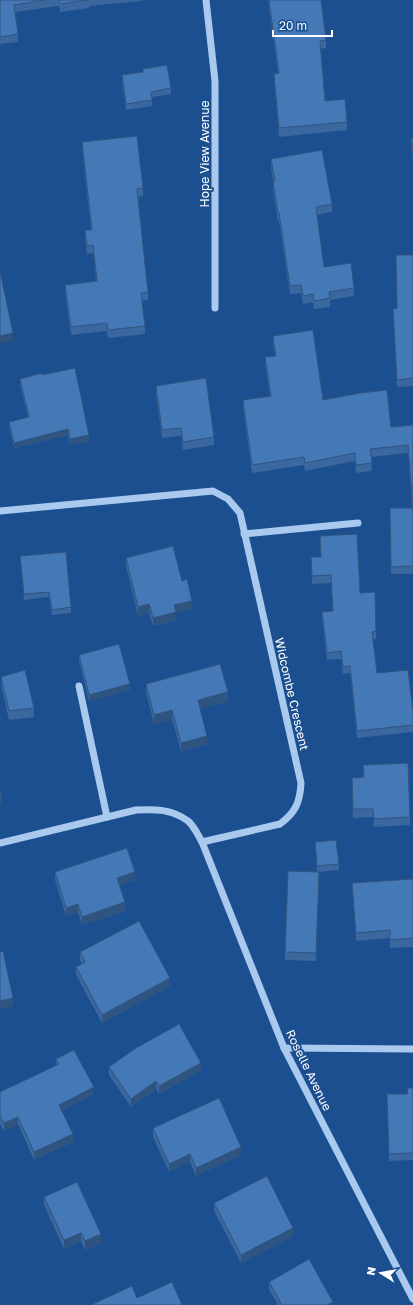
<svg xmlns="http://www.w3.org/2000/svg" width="413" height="1305" viewBox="0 0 413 1305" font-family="'Golos Text',sans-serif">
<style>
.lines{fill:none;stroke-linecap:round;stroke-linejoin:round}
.minor{stroke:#a9c9ee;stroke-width:7}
.wall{fill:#3a679d}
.shaded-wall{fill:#305480}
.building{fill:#4478b7;stroke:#305480}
.labels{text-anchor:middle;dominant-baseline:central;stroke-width:4;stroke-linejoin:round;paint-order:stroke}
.street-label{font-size:12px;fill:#fff;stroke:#1b4f8f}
</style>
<rect width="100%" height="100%" fill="#1b4f8f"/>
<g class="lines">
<g class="minor">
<path d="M206 0 215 81V308"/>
<path d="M0 511 213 491 228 499 240 513 301 783C300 802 296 812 280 824L202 842C198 835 194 826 188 821 172 809 155 809 136 810L0 843"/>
<path d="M244 534 358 523"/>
<path d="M79 686 107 817"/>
<path d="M202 842 284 1048 413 1299"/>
<path d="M284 1048 413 1049"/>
</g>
</g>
<g class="wall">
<path d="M0 0H142V1L89 6V8L60 12 59 6 15 12 18 34V42L0 44Z"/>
<path d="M268 0H321L326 40V48L321 49 325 101 347 122V130L279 137 274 82V74L278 73Z"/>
<path d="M143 69 171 88V94L152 97V106L126 110 122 81V75L143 72Z"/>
<path d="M411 138H413V161L411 146Z"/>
<path d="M82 142 143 188V196L138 197 148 292V300L142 301 145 326V334L108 338 107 331 71 335 65 293V285L96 281 93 253 87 254 85 238V230H91L82 150Z"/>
<path d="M271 159 332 204V212L317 215 324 267 354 288V296L330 300V307L314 309 313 302 303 304 301 293 290 294 279 221 278 222 273 190V182L271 167Z"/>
<path d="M413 255V386L397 387 393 309 397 308Z"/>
<path d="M273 336 323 400 391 427 413 425V574H391L390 508H412L408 453 371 457 372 471 356 473 355 461 305 471 304 465 252 473 243 408V400L270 396 265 365V357L275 356 273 344Z"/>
<path d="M42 375 89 441 70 445 68 435 14 448 9 427V422L28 417 20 385V379Z"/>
<path d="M156 386 214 437V445L183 450 181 436 162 438 156 394Z"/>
<path d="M320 536 360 593 376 631V639H373L377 673 413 712V732L357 738 350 673 343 674 341 659 327 660 322 619V612L333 611 331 583 312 584 311 557H321Z"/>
<path d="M20 556 71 607V613L52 615 49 597 24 600Z"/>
<path d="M126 558 182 581 192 609 176 613V620L153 626 149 613 138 616 126 566Z"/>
<path d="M79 655 130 690 89 701 79 661Z"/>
<path d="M1 677 34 708V717L9 720 1 685Z"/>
<path d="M146 684 228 701 200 708 207 744 181 751 172 719 154 724 146 692Z"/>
<path d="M352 778 410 817V825L374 827 373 817 353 818Z"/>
<path d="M315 842 339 864V870L317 872Z"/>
<path d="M55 872 135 880 120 885 125 911 82 925 78 912 66 916 55 880Z"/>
<path d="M413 879V947L390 948V938L356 941 352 883Z"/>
<path d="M319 881 316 961 285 960V952Z"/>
<path d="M80 952 170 986 102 1023 76 975V967L82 964 80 960Z"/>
<path d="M56 1059 94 1094 62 1111 73 1142 34 1160 18 1124 4 1131 0 1124V1092L56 1066Z"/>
<path d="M109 1067 201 1070 159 1094 156 1089 131 1107 109 1075Z"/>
<path d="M413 1088V1160L389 1161 387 1101 407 1094Z"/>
<path d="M153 1128 241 1155 196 1176 190 1162 169 1172 153 1137Z"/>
<path d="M44 1197 101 1243 85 1250 81 1241 64 1249 44 1205Z"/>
<path d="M214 1203 293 1236 241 1263 214 1211Z"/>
<path d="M269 1282 333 1305H278L269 1290Z"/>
</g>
<g class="shaded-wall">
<path d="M13 333V341L0 344V336Z"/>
<path d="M68 429V435L14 448V443Z"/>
<path d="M89 435V441L70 445V439Z"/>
<path d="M192 601V609L176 613V620L153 626V618L174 605Z"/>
<path d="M149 604V613L138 616V607Z"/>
<path d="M130 684V690L89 701V695Z"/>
<path d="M228 692V701L198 709V700Z"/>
<path d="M172 710V719L154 724V715Z"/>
<path d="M207 736V744L181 751V743Z"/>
<path d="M2 796V804L0 805V797Z"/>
<path d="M135 872V880L117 886V878Z"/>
<path d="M125 902V911L82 925V917Z"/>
<path d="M78 904V912L66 916V908Z"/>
<path d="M170 978V986L102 1023V1015Z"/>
<path d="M13 998V1006L0 1009V1001Z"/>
<path d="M201 1063V1070L159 1094V1086Z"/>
<path d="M156 1081V1089L131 1107V1099Z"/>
<path d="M94 1087V1094L59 1113V1105Z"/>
<path d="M18 1117V1124L4 1131V1123Z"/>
<path d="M73 1134V1142L34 1160V1152Z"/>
<path d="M241 1147V1155L196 1176V1168Z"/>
<path d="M190 1154V1162L169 1172V1164Z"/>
<path d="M293 1228V1236L241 1263V1255Z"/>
<path d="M81 1233V1241L64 1249V1240Z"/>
<path d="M101 1234V1243L85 1250V1241Z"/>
<path d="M333 1302V1305H327Z"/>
</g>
<g class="building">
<path d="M0 0H45L14 5 18 34 0 37Z"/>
<path d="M59 0H87L60 4Z"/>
<path d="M269 0H321L326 40 320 41 325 101 345 99 347 122 279 128 274 74 279 73Z"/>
<path d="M167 65 171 88 151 92 152 100 126 104 122 75 143 72V69Z"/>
<path d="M137 136 143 188 137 189 148 292 141 293 145 326 108 330 107 323 71 327 65 285 97 281 93 245 87 246 85 230H92L82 142Z"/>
<path d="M411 138H413V153Z"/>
<path d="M322 150 332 204 316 207 324 267 351 263 354 288 329 292 330 298 314 301 313 294 303 296 301 285 290 286 279 213H278L273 182H275L271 159Z"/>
<path d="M396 255H413V378L397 380 393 309 397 308Z"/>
<path d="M0 271 13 333 0 336Z"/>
<path d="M313 330 323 400 360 393 387 390 391 427 413 425V566L391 567 390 508H413L408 445 370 449 372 463 356 465 355 453 305 463 304 457 252 465 243 400 271 396 265 357 276 356 273 336Z"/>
<path d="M75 368 89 435 70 439 68 429 14 443 9 422 29 417 20 379 42 373V375Z"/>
<path d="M206 378 214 437 183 442 181 428 162 430 156 386Z"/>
<path d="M357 534 360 593 375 592 376 631 372 632 377 673 408 670 413 712V725L357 731 350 666 343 667 341 651 327 653 322 612 333 611 331 575 312 576 311 557H321L320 536Z"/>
<path d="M173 546 182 581 187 579 192 601 174 605 176 612 153 618 149 604 138 607 126 558Z"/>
<path d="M66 552 71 607 52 610 49 592 24 594 20 556Z"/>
<path d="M119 644 130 684 89 695 79 655Z"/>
<path d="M220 664 228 692 198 700 207 736 181 743 172 710 154 715 146 684Z"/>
<path d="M25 670 34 708 9 711 1 677Z"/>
<path d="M408 763 410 817 374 819 373 809H353L352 778 364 777 363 765Z"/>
<path d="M0 790 2 796 0 797Z"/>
<path d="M336 840 339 864 317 866 315 842Z"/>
<path d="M127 848 135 872 117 878 125 902 82 917 78 904 66 908 55 872Z"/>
<path d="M288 871 319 872 316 953 285 952Z"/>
<path d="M413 879V938L390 940V930L356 933 352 883Z"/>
<path d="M139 921 170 978 102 1015 76 967 85 962 80 952Z"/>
<path d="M3 951 13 998 0 1001V952Z"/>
<path d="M179 1024 201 1063 159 1086 156 1081 131 1099 109 1067 136 1048Z"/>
<path d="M74 1050 94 1087 59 1105 73 1134 34 1152 18 1117 4 1123 0 1116V1092L59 1064 56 1059Z"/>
<path d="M407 1088H413V1153L389 1154 387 1094H408Z"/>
<path d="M219 1098 241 1147 196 1168 190 1154 169 1164 153 1128Z"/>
<path d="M267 1176 293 1228 241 1255 214 1203Z"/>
<path d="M77 1182 101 1234 85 1241 81 1233 64 1240 44 1197Z"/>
<path d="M309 1259 333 1302 327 1305H282L269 1282Z"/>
<path d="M172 1282 182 1305H93V1304L132 1286 137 1298Z"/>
</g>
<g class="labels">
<g class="street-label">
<text transform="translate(204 154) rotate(-90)">Hope View Avenue</text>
<text transform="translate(292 694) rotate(77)">Widcombe Crescent</text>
<text transform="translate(309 1070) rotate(64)">Roselle Avenue</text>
</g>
</g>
<g transform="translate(381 1273) rotate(281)" stroke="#1b4f8f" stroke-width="3" paint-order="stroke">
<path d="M0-3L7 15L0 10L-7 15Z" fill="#ffffff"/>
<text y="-6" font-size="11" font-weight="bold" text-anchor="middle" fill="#ffffff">N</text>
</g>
<path d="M273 30v6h59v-6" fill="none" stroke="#ffffff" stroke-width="2"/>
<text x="279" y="30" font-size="12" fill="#ffffff" stroke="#1b4f8f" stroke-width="3" paint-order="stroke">20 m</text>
</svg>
